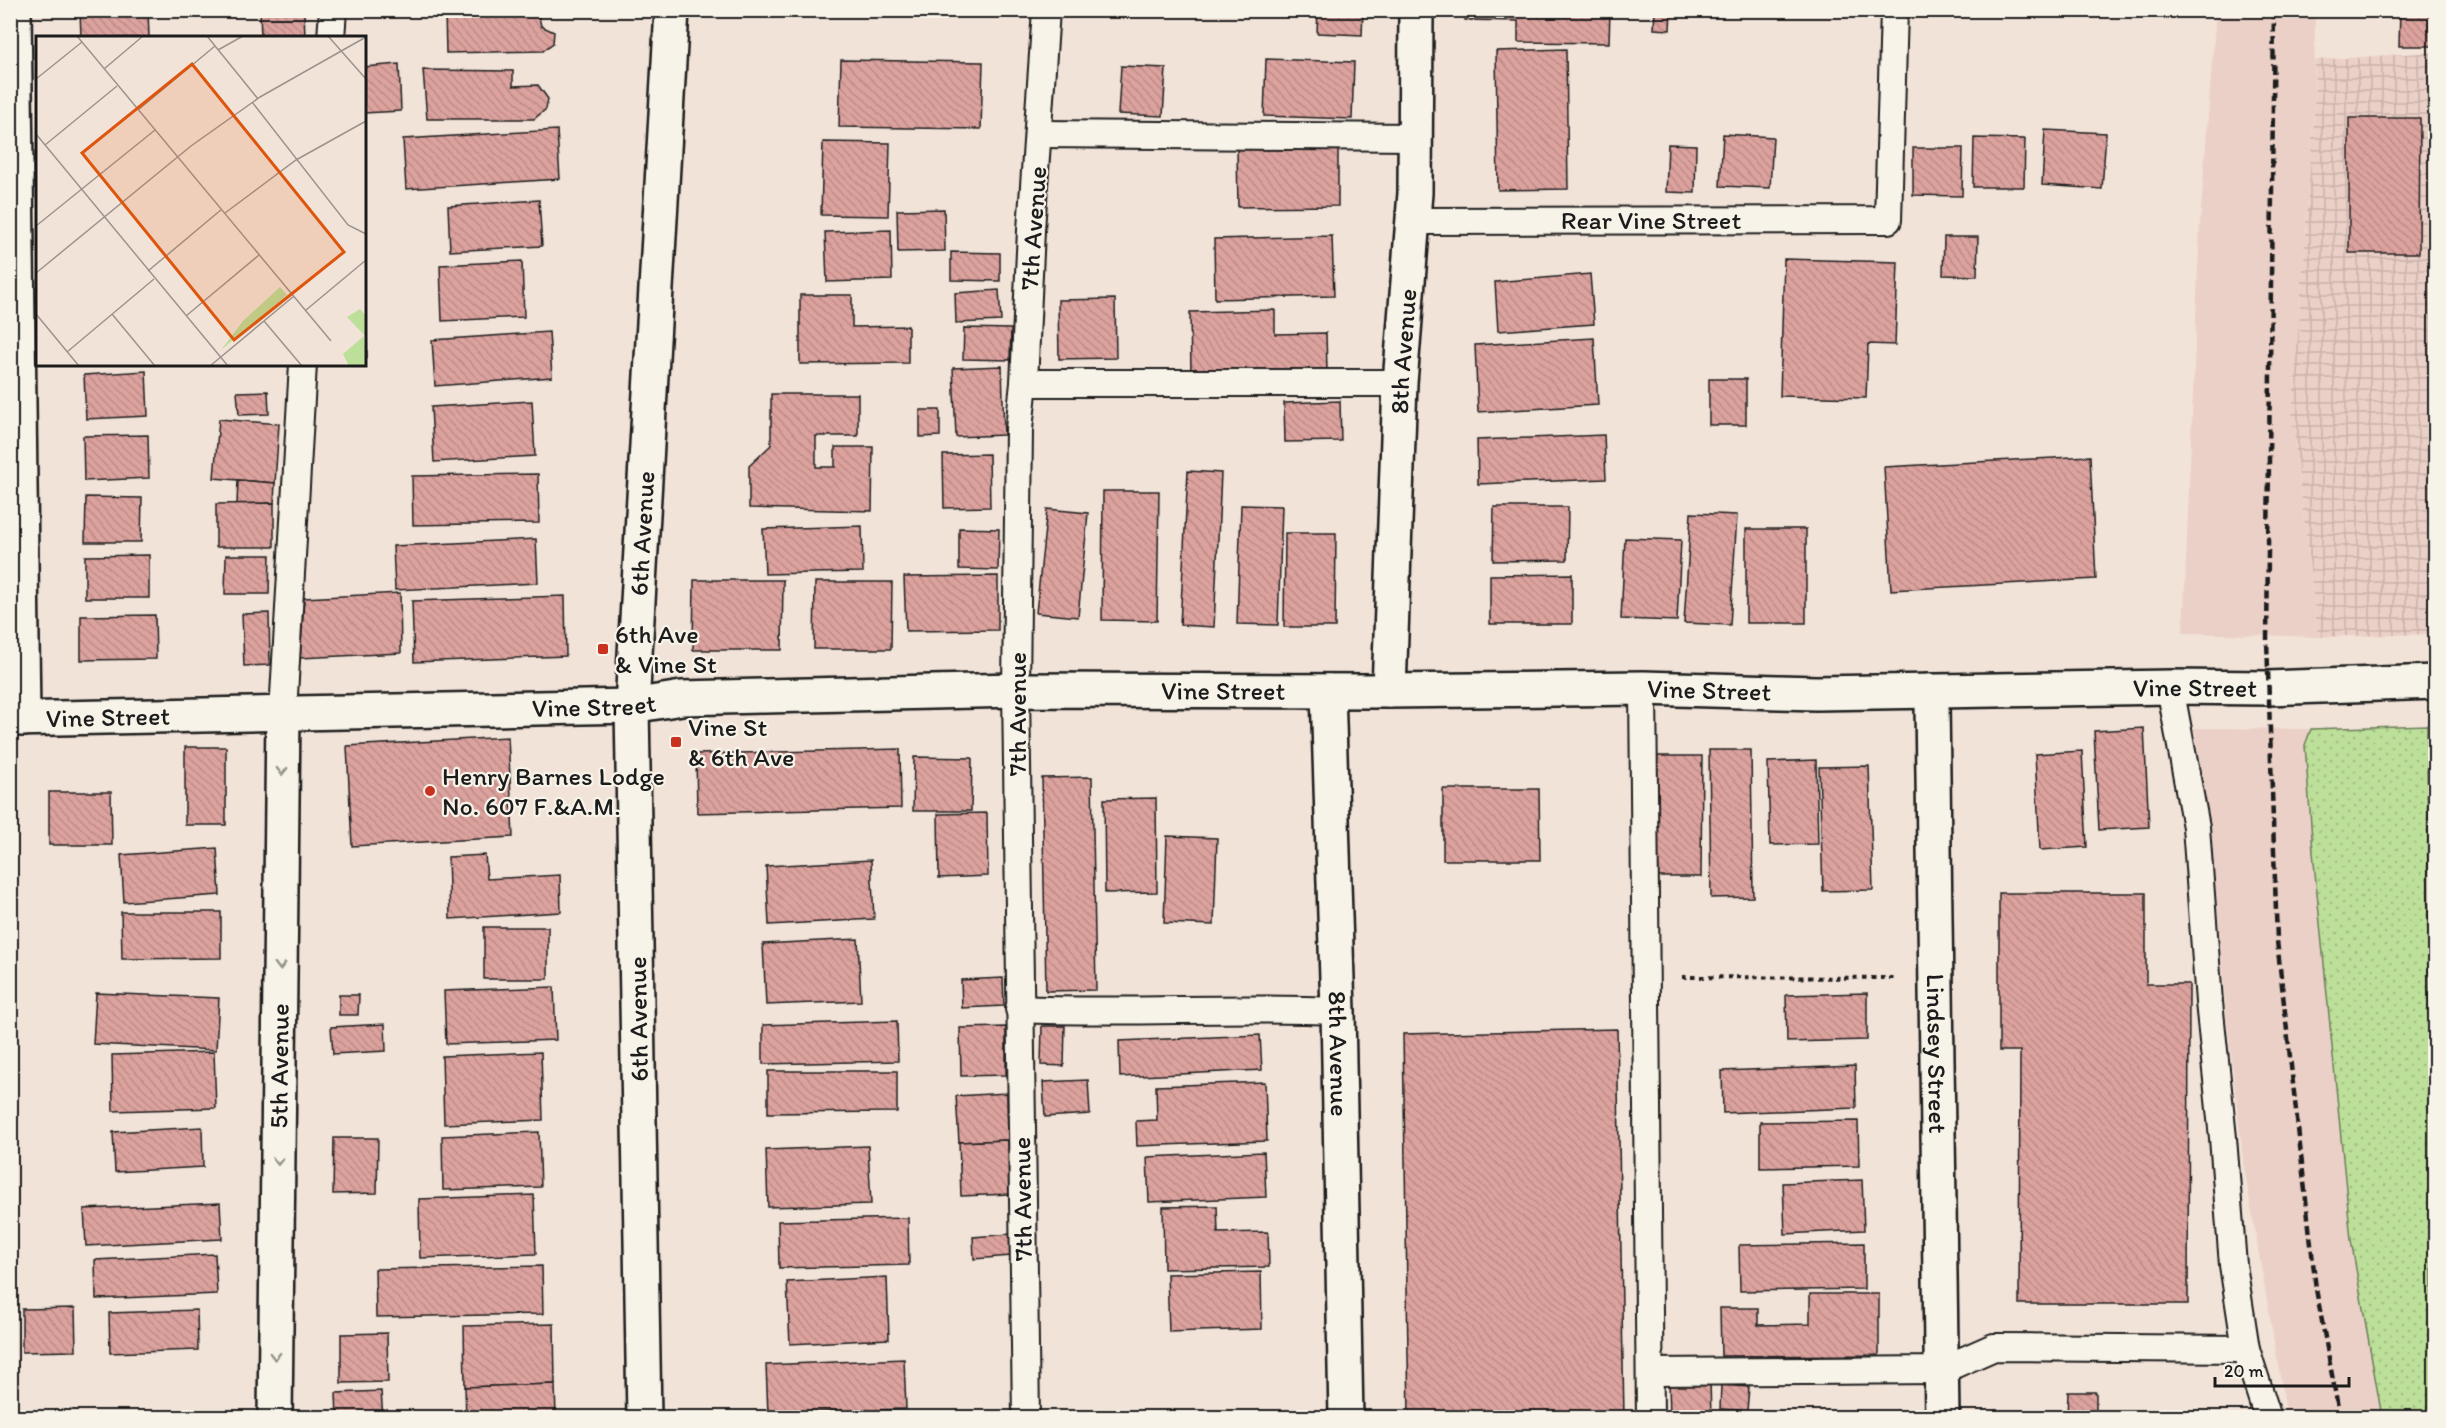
<svg xmlns="http://www.w3.org/2000/svg" width="2446" height="1428" viewBox="0 0 2446 1428" font-family="Itim,sans-serif">
<style>
.built{fill:#ebd0c7}
.industrial{fill:url(#industrial-grid)}
.green{fill:url(#green-dots);stroke:#6c7e5a;stroke-width:1.5}
.building{fill:url(#building-back-hatch);stroke:#1c1c1c;stroke-width:1.5}
.lines{fill:none;stroke-linecap:round;stroke-linejoin:round}
.lane-casing{stroke:#1c1c1c;stroke-width:30}
.street-casing{stroke:#1c1c1c;stroke-width:38}
.secondary-casing{stroke:#1c1c1c;stroke-width:38}
.path{stroke:#1c1c1c;stroke-width:4;stroke-dasharray:4.5 4.5;stroke-linecap:butt}
.lane{stroke:#f7f3e8;stroke-width:26}
.street{stroke:#f7f3e8;stroke-width:33}
.secondary{stroke:#f7f3e8;stroke-width:33}
.rail{stroke:#1c1c1c;stroke-width:4.5;stroke-dasharray:9 4.5;stroke-linecap:butt}
.oneway{stroke:#94928c}
.poi-dot{fill:#c8321e;stroke:#f7f3e8;stroke-width:2}
.labels{text-anchor:middle;dominant-baseline:central;stroke-width:4.5;stroke-linejoin:round;paint-order:stroke}
.street-label{font-size:26px;fill:#1c1c1c;stroke:#f7f3e8}
.poi-label{font-size:26px;fill:#1c1c1c;stroke:#f7f3e8;text-anchor:start}
.inset-road{fill:none;stroke:#9c938d;stroke-width:1.5}
.view{fill:#de560d;fill-opacity:0.15;stroke:#de560d;stroke-width:3}
.inset-edge{fill:none;stroke:#1c1c1c;stroke-width:3}
</style>
<defs>
<pattern id="industrial-grid" width="8" height="8" patternUnits="userSpaceOnUse" patternTransform="scale(1.5)"><rect width="8" height="8" fill="#ebd0c7"/><path d="M0 4h8M4 0v8" fill="none" stroke="#c9b2aa"/></pattern>
<pattern id="green-dots" width="8" height="8" patternUnits="userSpaceOnUse" patternTransform="scale(1.5)"><rect width="8" height="8" fill="#bcdf99"/><path d="M2 2h.1M6 6h.1" fill="none" stroke="#a1bf83" stroke-width="1.8" stroke-linecap="round"/></pattern>
<pattern id="building-back-hatch" width="6" height="6" patternUnits="userSpaceOnUse" patternTransform="scale(1.5)"><rect width="6" height="6" fill="#dca29e"/><path d="M-1 5l2 2M0 0l6 6M5-1l2 2" fill="none" stroke="#bc8b88"/></pattern>
</defs>
<rect width="100%" height="100%" fill="#f2e3d9"/>
<filter id="ink" filterUnits="userSpaceOnUse"><feTurbulence type="fractalNoise" baseFrequency=".0167" numOctaves="2"/><feDisplacementMap in="SourceGraphic" scale="12" xChannelSelector="R" yChannelSelector="G"/><feConvolveMatrix kernelMatrix="1 2 1 2 8 2 1 2 1" color-interpolation-filters="sRGB"/></filter>
<g filter="url(#ink)">
<g class="built">
<path d="M2216 11H2315L2314 113 2292 417 2318 637 2183 633 2200 222Z"/>
<path d="M2194 728 2311 729 2305 745 2351 1240 2382 1417H2287L2244 1167 2227 1022 2210 821Z"/>
</g>
<path class="industrial" d="M2435 52V634L2318 637 2292 417 2314 113 2315 60Z"/>
<path class="green" d="M2427 725 2433 1417H2382L2351 1240 2313 852 2305 745 2311 729Z"/>
<g class="building">
<path d="M80 10H148L149 38H81Z"/>
<path d="M260 10H304L305 38H261Z"/>
<path d="M1318 10H1363L1362 35 1317 33Z"/>
<path d="M1465 10H1610L1609 43 1518 42V21L1465 20Z"/>
<path d="M1655 10H1671L1670 30 1654 29Z"/>
<path d="M2400 10H2436V46H2399Z"/>
<path d="M445 12 538 13 541 26 554 32 553 43 543 51 446 53Z"/>
<path d="M1566 49 1568 189 1498 190 1496 51Z"/>
<path d="M1266 59 1354 62 1352 119 1264 116Z"/>
<path d="M841 60 983 62 981 129 839 127Z"/>
<path d="M399 64 401 111 364 113V67Z"/>
<path d="M1121 66 1166 68 1163 116 1118 114Z"/>
<path d="M423 70 513 71V86L538 85 548 99 546 109 534 119H427Z"/>
<path d="M2349 118H2420L2419 253H2349Z"/>
<path d="M557 130 560 179 406 189 403 139Z"/>
<path d="M2045 130 2106 133 2102 189 2042 185Z"/>
<path d="M1723 134 1773 137 1770 188 1720 186Z"/>
<path d="M1974 138 2025 139 2024 187H1973Z"/>
<path d="M823 142 890 143 888 216 821 215Z"/>
<path d="M1668 144 1696 145 1695 193 1666 192Z"/>
<path d="M1338 147V206L1238 207 1237 149Z"/>
<path d="M1913 148H1963L1962 196 1913 195Z"/>
<path d="M539 200 542 246 450 251 448 206Z"/>
<path d="M944 209 945 251 898 252 897 210Z"/>
<path d="M891 230 892 280 827 282 825 232Z"/>
<path d="M1332 236 1334 296 1215 299 1214 239Z"/>
<path d="M1944 237H1978L1977 276 1943 275Z"/>
<path d="M951 252 1000 253V281L951 280Z"/>
<path d="M1784 259 1898 262 1895 345 1868 344 1866 398 1780 396Z"/>
<path d="M522 261 524 317 442 321 440 265Z"/>
<path d="M1590 274 1594 324 1498 331 1495 282Z"/>
<path d="M999 290 1001 321 956 323 955 293Z"/>
<path d="M800 295H852V327L908 326V363L800 364Z"/>
<path d="M1115 299 1116 358 1059 359 1058 300Z"/>
<path d="M1275 310V334L1326 333 1327 371 1191 374 1190 312Z"/>
<path d="M364 320H366L367 358H364Z"/>
<path d="M964 328 1011 329 1010 360 963 359Z"/>
<path d="M549 332 552 377 435 386 432 340Z"/>
<path d="M1594 338 1598 405 1478 412 1475 345Z"/>
<path d="M1002 366 1004 435 956 437 953 368Z"/>
<path d="M146 371 148 416 86 419 84 375Z"/>
<rect x="1709" y="379" width="37" height="46"/>
<path d="M268 391 269 414 239 415 237 392Z"/>
<path d="M771 394H858V436H816V467H835V447H873L872 511 749 508V466L771 445Z"/>
<path d="M532 401 535 456 434 462 431 407Z"/>
<path d="M1340 401 1341 441 1285 442 1284 403Z"/>
<path d="M920 410H940V436L920 437Z"/>
<path d="M219 419 279 424 275 483 214 478Z"/>
<path d="M148 435 149 478 84 481 83 436Z"/>
<path d="M1604 435 1606 479 1478 484 1477 440Z"/>
<path d="M989 454 990 507 944 508 943 455Z"/>
<path d="M2090 456 2096 579 1891 590 1884 467Z"/>
<path d="M1188 471 1221 473 1214 627 1180 625Z"/>
<path d="M538 474 539 523 413 525 412 476Z"/>
<path d="M238 480 275 483 274 503 237 504Z"/>
<path d="M1103 491H1159L1157 621 1102 620Z"/>
<path d="M86 497 142 498 141 542H85Z"/>
<path d="M274 503V547H216V504Z"/>
<path d="M1241 505 1282 506 1278 625 1237 624Z"/>
<path d="M1494 507H1568L1567 560 1493 561Z"/>
<path d="M1047 509 1088 513 1078 617 1036 613Z"/>
<path d="M1691 513 1737 515 1730 625 1684 623Z"/>
<path d="M862 526 863 572 765 574 763 529Z"/>
<path d="M959 528 999 529 998 570 959 569Z"/>
<rect x="1746" y="529" width="60" height="94"/>
<path d="M1285 533H1336L1335 627H1284Z"/>
<path d="M1625 538 1681 540 1677 621 1621 619Z"/>
<path d="M536 539 538 583 395 590 393 546Z"/>
<path d="M149 555V598H85V556Z"/>
<path d="M226 555H270L269 594H225Z"/>
<path d="M1572 574V624H1490V575Z"/>
<path d="M998 576V630L906 631 904 577Z"/>
<path d="M694 580H783L782 650H693Z"/>
<path d="M815 582H892L891 649H814Z"/>
<path d="M400 593 401 653 300 658 304 598Z"/>
<path d="M565 596 566 656 414 662 412 601Z"/>
<path d="M269 613 270 665 244 666 242 614Z"/>
<path d="M155 615 156 659 81 660V616Z"/>
<path d="M2144 728 2149 827 2099 830 2094 731Z"/>
<path d="M508 737 513 837 352 846 347 746Z"/>
<rect x="185" y="747" width="41" height="78"/>
<path d="M900 749 901 808 697 813 696 754Z"/>
<path d="M1709 750H1751L1753 897 1711 898Z"/>
<path d="M2082 751 2087 847 2040 850 2035 754Z"/>
<path d="M1655 756H1702L1701 877H1654Z"/>
<path d="M914 757 972 758 971 811H913Z"/>
<path d="M1816 760 1818 844 1770 845 1768 762Z"/>
<path d="M1869 766 1873 890 1823 891 1819 767Z"/>
<path d="M1092 777 1096 990 1046 991 1042 778Z"/>
<path d="M1443 789H1539L1540 860H1443Z"/>
<path d="M49 792H111L112 845H49Z"/>
<path d="M1156 798 1157 892 1105 893 1104 799Z"/>
<path d="M987 813 988 876 939 878 938 814Z"/>
<path d="M1167 836 1217 838 1214 925 1164 923Z"/>
<path d="M217 848 220 895 124 902 121 855Z"/>
<path d="M485 855 487 879 560 875 561 912 450 919 448 857Z"/>
<path d="M871 860 874 919 769 925 766 866Z"/>
<path d="M1999 893H2146V984H2189L2188 1304H2019L2020 1051H1999Z"/>
<path d="M121 912H221V958L122 959Z"/>
<rect x="484" y="927" width="64" height="52"/>
<path d="M858 939 861 1001 766 1005 763 944Z"/>
<path d="M1003 978 1004 1006 962 1008 961 980Z"/>
<path d="M554 987 556 1040 446 1044 444 991Z"/>
<path d="M96 993 219 998 216 1050 93 1044Z"/>
<path d="M1867 993V1040L1787 1042 1786 995Z"/>
<path d="M339 995H359L358 1015H339Z"/>
<path d="M897 1021 898 1061 763 1064V1025Z"/>
<path d="M385 1024 386 1051 333 1054 331 1027Z"/>
<path d="M1042 1026H1065L1064 1066 1041 1065Z"/>
<path d="M1006 1027V1075L961 1076 960 1028Z"/>
<path d="M1617 1029 1624 1418H1409L1403 1034Z"/>
<path d="M1260 1035 1262 1070 1120 1077 1119 1041Z"/>
<path d="M214 1052 216 1108 113 1111 112 1055Z"/>
<path d="M541 1052 543 1120 444 1124 442 1056Z"/>
<path d="M1855 1066 1856 1108 1723 1113 1722 1071Z"/>
<path d="M768 1071H897V1112L768 1113Z"/>
<path d="M1088 1080 1090 1114 1045 1117 1043 1082Z"/>
<path d="M1265 1082 1267 1141 1137 1146 1136 1121 1157 1120 1156 1086Z"/>
<path d="M1007 1093 1008 1140 959 1142 956 1096Z"/>
<path d="M1858 1121 1859 1166 1760 1168V1122Z"/>
<path d="M202 1127 203 1167 115 1172 113 1132Z"/>
<path d="M539 1132 541 1187 443 1190 442 1136Z"/>
<path d="M334 1138H378L377 1193 333 1194Z"/>
<path d="M1008 1140 1010 1194 961 1196 959 1142Z"/>
<path d="M868 1146 871 1204 768 1207 766 1150Z"/>
<path d="M1264 1152 1266 1197 1149 1202 1147 1157Z"/>
<path d="M1862 1180 1864 1230 1785 1234 1783 1183Z"/>
<path d="M534 1195 536 1254 420 1258 419 1199Z"/>
<path d="M220 1203 222 1239 86 1246 84 1209Z"/>
<path d="M1217 1206 1218 1233 1268 1232 1269 1267 1164 1269 1163 1207Z"/>
<path d="M908 1218 909 1265 779 1268 778 1221Z"/>
<path d="M1010 1234 1011 1256 974 1259 973 1237Z"/>
<path d="M1864 1243V1289L1740 1291 1739 1245Z"/>
<path d="M215 1254 217 1294 96 1299 95 1260Z"/>
<path d="M542 1266 543 1314 376 1317 375 1269Z"/>
<path d="M1261 1272 1262 1329 1169 1332 1167 1274Z"/>
<path d="M887 1277 889 1339 790 1344 787 1282Z"/>
<path d="M1810 1294H1879V1355L1721 1356 1720 1308H1758V1325L1810 1324Z"/>
<path d="M75 1308 76 1351 22 1352V1309Z"/>
<path d="M197 1310 198 1350 110 1353 109 1313Z"/>
<path d="M554 1324 555 1384 465 1387 464 1326Z"/>
<path d="M387 1333 388 1382 341 1383V1334Z"/>
<path d="M904 1359 906 1409 768 1414 766 1365Z"/>
<path d="M1710 1380 1711 1418H1670L1669 1382Z"/>
<path d="M555 1384 556 1418H466L465 1387Z"/>
<path d="M1721 1385 1749 1387 1747 1411 1720 1409Z"/>
<path d="M381 1391 383 1418H337L336 1393Z"/>
<path d="M2068 1392H2096V1418H2067Z"/>
<path d="M220 1414V1418H136V1417Z"/>
</g>
<g class="lines">
<g class="lane-casing">
<g id="lane">
<path d="M331 38 333 10"/>
<path d="M1039 134 1415 137"/>
<path d="M1413 221 1888 220 1894 10"/>
<path d="M1024 383H1400"/>
<path d="M2170 687 2196 827 2209 1002 2223 1138 2233 1265 2246 1349 2268 1418"/>
<path d="M1643 688 1650 1418"/>
<path d="M283 713 303 364"/>
<path d="M1019 1009C1126 1014 1232 1006 1338 1011"/>
<path d="M1650 1372 1942 1370 1994 1347 2246 1349"/>
<path d="M1026 1418 1016 690 1019 429 1024 383 1031 230 1046 10"/>
</g>
</g>
<g class="street-casing">
<g id="street">
<path d="M14 10 23 719"/>
<path id="s1" d="M1328 691 1338 1011 1346 1418"/>
<path id="s2" d="M1389 691 1400 383 1415 193 1416 10"/>
<path id="s3" d="M1929 691 1932 704 1942 1418"/>
<path id="s4" d="M10 719 632 706 682 698 1016 690 1389 691 1643 688 1816 693 2170 687 2268 688 2436 682"/>
<path id="s5" d="M275 1418 283 713"/>
</g>
</g>
<g class="secondary-casing">
<g id="secondary">
<path id="s6" d="M644 1418 632 706 672 10"/>
</g>
</g>
<path class="path" d="M1682 977 1897 978"/>
<use href="#lane" class="lane"/>
<use href="#street" class="street"/>
<use href="#secondary" class="secondary"/>
<path class="rail" d="M2274 10 2267 640 2277 941 2316 1289 2340 1418"/>
</g>
<defs><path id="oneway-chevron" d="M-2-3.5L2.5 0L-2 3.5" fill="none" stroke-width="1.6" stroke-linecap="round" stroke-linejoin="round" transform="scale(1.5)"/></defs>
<g class="oneway">
<use href="#oneway-chevron" transform="translate(282 771) rotate(91)"/>
<use href="#oneway-chevron" transform="translate(280 966) rotate(91)"/>
<use href="#oneway-chevron" transform="translate(278 1161) rotate(91)"/>
<use href="#oneway-chevron" transform="translate(275 1356) rotate(91)"/>
</g>
</g>
<g class="poi-dot">
<rect x="597" y="643" width="12" height="12" rx="3"/>
<rect x="670" y="736" width="12" height="12" rx="3"/>
<circle cx="430" cy="791" r="6"/>
</g>
<g class="labels">
<g class="street-label">
<text x="1651" y="220">Rear Vine Street</text>
<text transform="translate(1033 228) rotate(-86)">7th Avenue</text>
<text stroke="none"><textPath href="#s2" startOffset="340">8th Avenue</textPath></text>
<text stroke="none"><textPath href="#s6" startOffset="885">6th Avenue</textPath></text>
<text stroke="none"><textPath href="#s4" startOffset="2186">Vine Street</textPath></text>
<text stroke="none"><textPath href="#s4" startOffset="1700">Vine Street</textPath></text>
<text stroke="none"><textPath href="#s4" startOffset="1214">Vine Street</textPath></text>
<text stroke="none"><textPath href="#s4" startOffset="584">Vine Street</textPath></text>
<text transform="translate(1017 714) rotate(-90)">7th Avenue</text>
<text stroke="none"><textPath href="#s4" startOffset="98">Vine Street</textPath></text>
<text transform="translate(638 1019) rotate(-91)">6th Avenue</text>
<text stroke="none"><textPath href="#s1" startOffset="363">8th Avenue</textPath></text>
<text stroke="none"><textPath href="#s3" startOffset="363">Lindsey Street</textPath></text>
<text stroke="none"><textPath href="#s5" startOffset="352">5th Avenue</textPath></text>
<text transform="translate(1022 1199) rotate(-91)">7th Avenue</text>
</g>
<g class="poi-label">
<text x="615" y="634">6th Ave<tspan x="615" dy="30">&amp; Vine St</tspan></text>
<text x="688" y="727">Vine St<tspan x="688" dy="30">&amp; 6th Ave</tspan></text>
<text x="442" y="776">Henry Barnes Lodge<tspan x="442" dy="30">No. 607 F.&amp;A.M.</tspan></text>
</g>
</g>
<g transform="translate(36 36)">
<rect width="330" height="330" fill="#f2e3d9"/>
<path d="M244 251 251 259 185 314 207 285ZM328 300 330 330H313L307 318Z" fill="#bcdf99"/>
<path d="M324 273 330 280V301L311 281Z" fill="#bcdf99"/>
<path class="inset-road" d="M41 0 295 305M171 0 222 63M292 0 330 43M182 14 207 0M68 33 107 0M0 43 46 6M216 66 312 189 330 198M102 74 179 10M0 98 192 330M9 109 81 50M189 177 260 124 330 85M0 190 119 94M112 235 186 173M0 237 155 110 224 61 330 1M270 274 330 224M0 278 43 330M76 278 119 330M150 280 223 219M228 285 266 330M31 316 118 243M174 330 258 260"/>
<path class="view" d="M156 28 308 216 198 304 46 117Z"/>
<rect width="330" height="330" class="inset-edge"/>
</g>
<rect width="2446" height="1428" fill="none" stroke="#f7f3e8" stroke-width="36"/>
<rect x="18" y="18" width="2410" height="1392" fill="none" stroke="#1c1c1c" stroke-width="2" filter="url(#ink)"/>
<path d="M2215 1377v9h134v-9" fill="none" stroke="#1c1c1c" stroke-width="3"/>
<text x="2224" y="1377" font-size="18" fill="#1c1c1c" stroke="#f7f3e8" stroke-width="4.5" paint-order="stroke">20 m</text>
</svg>
